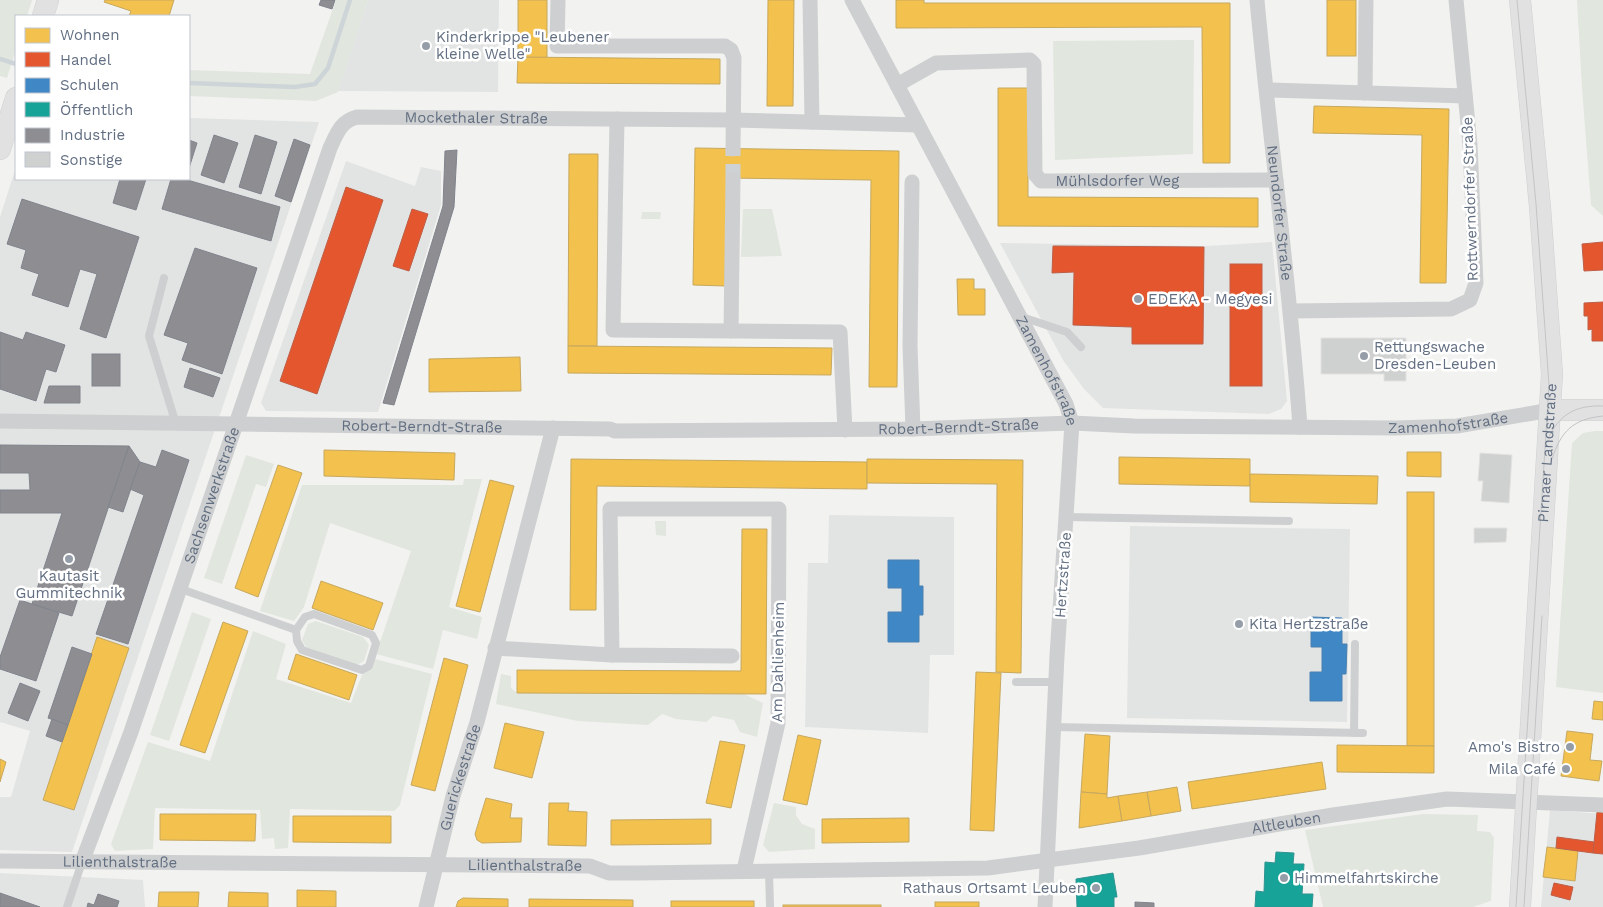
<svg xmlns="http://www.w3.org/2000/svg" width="1603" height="907" viewBox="0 0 1603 907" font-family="'Work Sans',sans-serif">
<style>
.built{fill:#e2e4e3}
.green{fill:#e1e6de}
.homes{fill:#f2c14e;stroke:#c7a85e}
.shops{fill:#e4572e;stroke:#bd5e47}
.schools{fill:#3f88c5;stroke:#4a80b1}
.public{fill:#17a398;stroke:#2e9391}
.industry{fill:#8d8d92;stroke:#80848d}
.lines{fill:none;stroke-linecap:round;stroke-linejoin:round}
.stream{stroke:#ced5d8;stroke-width:4.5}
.building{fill:#cfd0d0;stroke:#e2e2e0}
.street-tunnel{stroke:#ced2d4;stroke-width:15;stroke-dasharray:15 8;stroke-linecap:butt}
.secondary-casing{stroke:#ced0d0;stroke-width:22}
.lane{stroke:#cecfd0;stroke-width:8}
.street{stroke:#cecfd0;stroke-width:15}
.secondary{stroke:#e1e1e2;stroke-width:21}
.tram{stroke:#c3c4c5;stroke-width:1}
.poi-dot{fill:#949da8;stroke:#fff;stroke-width:2}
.labels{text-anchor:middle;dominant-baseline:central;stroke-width:5;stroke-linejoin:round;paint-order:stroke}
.poi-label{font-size:15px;fill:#626f82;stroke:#fff;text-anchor:start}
.street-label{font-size:15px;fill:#626f82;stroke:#fff}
</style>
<rect width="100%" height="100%" fill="#f2f3f0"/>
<g class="built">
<path d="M368 0H499L498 92 338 91Z"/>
<path d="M189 118 319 122 72 852 0 850V797H11L30 731 0 722V217L16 167V179H189Z"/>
<path d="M346 161 415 186 421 167 441 171V205L378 412 266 411 261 403Z"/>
<path d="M1272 242 1287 401 1281 409 1269 414 1103 408 1084 389 1063 360 1000 243 1207 246Z"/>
<path d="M829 515 954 517V655H930L928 733 805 727 808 563H828Z"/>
<path d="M1130 526 1350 529 1347 722 1127 718Z"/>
<path d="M1550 810 1603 814V907H1541Z"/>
<path d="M0 873 143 880 145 907H0Z"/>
</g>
<g class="green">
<path d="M0 0H32L27 16H16V49L7 78 0 76Z"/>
<path d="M336 0H368L338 92 316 101 189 96V70L310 74Z"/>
<path d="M1577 0H1603V216L1591 205 1582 88Z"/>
<path d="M1194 40 1193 154 1055 160 1053 41Z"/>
<path d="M743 209H772L782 256 741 257Z"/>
<path d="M642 212H661L660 219H641Z"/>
<path d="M1595 431H1603V693L1556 687 1572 443 1583 433Z"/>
<path d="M246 455 274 464 266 487 256 484 222 584 204 578Z"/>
<path d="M464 479H482L449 607 482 617 477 639 443 630 433 669 376 654 411 551 330 523 304 607 294 621 260 611 302 485H463Z"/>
<path d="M655 521H666V536L656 535Z"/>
<path d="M192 612 211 619 169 741 150 735Z"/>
<path d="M316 621 363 637 369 645 364 661 357 665 306 647 302 640 308 624Z"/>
<path d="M253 631 286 644 276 679 351 703 362 675 373 668 375 659 432 674 400 805 394 811 290 809 288 848 275 849 274 838 262 839 260 810 155 808 153 849 115 851 111 844 148 742 210 761Z"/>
<path d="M501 674 511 676V688L517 693 744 694 763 703 757 737 740 732 734 720 713 716 706 722 676 719 662 714 648 725 578 721 496 704Z"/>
<path d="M774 803 796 807V815L802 824 815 829V849L769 852 763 845Z"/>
<path d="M1423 814 1478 815 1477 831 1490 832 1494 838 1491 901 1473 907H1323L1305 830Z"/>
</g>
<g class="homes">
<path d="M105 0H174L169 16H129L131 11 104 2Z"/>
<path d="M518 0H547V58L518 57Z"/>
<path d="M768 0H794L793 106H767Z"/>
<path d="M896 0H924V3H1230V163H1203L1202 27 896 28Z"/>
<rect x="1327" y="0" width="29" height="56"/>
<path d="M518 57 720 59V84L517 83Z"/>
<path d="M998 88H1028V197L1258 198V227L998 226Z"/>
<path d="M1314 106 1449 109 1446 283H1420L1422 135 1313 133Z"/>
<path d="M695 148 899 151 897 387H869L871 180 727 178 725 286 693 285Z"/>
<path d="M569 154H598L597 346H568Z"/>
<path d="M957 279H974V289H985V315H958Z"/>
<path d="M568 346 832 348 831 375 568 373Z"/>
<path d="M520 357 521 391 429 392V359Z"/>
<path d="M324 450 455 453 454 480 324 476Z"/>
<path d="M1407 452H1441V477L1407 476Z"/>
<path d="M1119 457 1250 459V486L1119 484Z"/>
<path d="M571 459 867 462V489L597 486 596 610H570Z"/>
<path d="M867 459 1023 460 1021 673 996 672 997 484 867 483Z"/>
<path d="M278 465 302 473 258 597 235 588Z"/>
<path d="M1250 474 1378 476 1377 504 1250 502Z"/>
<path d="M490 480 514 486 480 612 456 606Z"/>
<rect x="1407" y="492" width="27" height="254"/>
<path d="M742 529H767L766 694 517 693V670L741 671Z"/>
<path d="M321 581 383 603 373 630 312 608Z"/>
<path d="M223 622 248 631 205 753 180 745Z"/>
<path d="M97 637 129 648 74 810 43 800Z"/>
<path d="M296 654 357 675 349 700 288 679Z"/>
<path d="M444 658 468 665 435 791 411 785Z"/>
<path d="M976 672 1001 673 994 831 970 830Z"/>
<path d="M1594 701 1603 702V720L1592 719Z"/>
<path d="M505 723 544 732 532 778 494 768Z"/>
<path d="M1567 731 1593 734 1590 760 1602 761 1599 781 1561 776Z"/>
<path d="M1085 734 1110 736 1107 794 1081 792Z"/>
<path d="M798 735 821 740 807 805 783 800Z"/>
<path d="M720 741 745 745 731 808 706 803Z"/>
<path d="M1337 745 1434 746V773L1337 772Z"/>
<path d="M0 759 6 762 0 782Z"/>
<path d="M1322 762 1326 789 1192 809 1188 782Z"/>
<path d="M1177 787 1181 811 1151 816 1147 792Z"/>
<path d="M1081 792 1107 794V798L1118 796 1122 821 1079 828Z"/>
<path d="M1147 792 1151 816 1122 821 1118 796Z"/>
<path d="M486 798 512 804 510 818H522L521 842 482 843 477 840 475 834Z"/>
<path d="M549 803H569L568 811 587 812 586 846 548 845Z"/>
<path d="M160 814H256L255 841 160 840Z"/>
<path d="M293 816H391V843L293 842Z"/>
<path d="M909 818V842L822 843V819Z"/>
<path d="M711 819V844L611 845V820Z"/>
<path d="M1547 847 1578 851 1575 881 1543 877Z"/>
<path d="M297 890 336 891V907H297Z"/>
<path d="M159 892H199L198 907H158Z"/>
<path d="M229 892 268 893V907H228Z"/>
<path d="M463 898 508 899V907H456L458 901Z"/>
<path d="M529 899 633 900V907H529Z"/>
<rect x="671" y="901" width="83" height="6"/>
<rect x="935" y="902" width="44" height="5"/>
<rect x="783" y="905" width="98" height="2"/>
</g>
<g class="shops">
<path d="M346 187 383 200 317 394 280 381Z"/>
<path d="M412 209 428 214 409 271 393 266Z"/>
<path d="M1603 242V270L1584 271 1582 244Z"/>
<path d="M1053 246 1204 247 1203 344H1132V327L1073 325 1074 272 1052 273Z"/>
<rect x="1230" y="264" width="32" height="122"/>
<path d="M1603 302V341H1592V329L1588 330V316H1584V303Z"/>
<path d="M1597 812 1603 813V854L1593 853Z"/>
<path d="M1557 837 1594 842 1593 853 1556 848Z"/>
<path d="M1554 883 1573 887 1570 900 1551 895Z"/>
</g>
<g class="schools">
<path d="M888 560H919V586H923V615H919V642H888V612H902V588H888Z"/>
<path d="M1311 617 1342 618V644H1347L1346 674H1342V701H1310V672H1322V647H1311Z"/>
</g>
<g class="public">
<path d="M1276 852 1294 853 1293 864H1304L1302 894H1313L1312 907H1255L1256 891 1264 892 1265 862 1275 863Z"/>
<path d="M1113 873 1117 897H1114V907H1077L1076 879Z"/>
</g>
<g class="industry">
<path d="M321 0H335L332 9 319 5Z"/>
<path d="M214 135 238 143 224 183 201 175Z"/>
<path d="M255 135 277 142 261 194 239 187Z"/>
<path d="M294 139 310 145 291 202 275 196Z"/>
<path d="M189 140 197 143 189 168Z"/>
<path d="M457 150 454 207 394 405 383 403 443 206 445 151Z"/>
<path d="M120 179H146L136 210 113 203Z"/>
<path d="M171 179H184L280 207 271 241 162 209Z"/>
<path d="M22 199 139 237 106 338 80 329 97 274 80 269 68 307 32 295 39 274 21 268 26 250 7 244Z"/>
<path d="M195 248 257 268 222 374 182 360 188 343 164 335Z"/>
<path d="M0 332 23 340 26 332 65 345 56 372 46 369 36 401 0 389Z"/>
<rect x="92" y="354" width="28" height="32"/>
<path d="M190 368 220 378 213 397 184 387Z"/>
<path d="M49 386H80V403H44Z"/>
<path d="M0 445 129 446 72 616 32 604 62 513H0V490H30L29 473H0Z"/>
<path d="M129 446 140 462 123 512 108 507Z"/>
<path d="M162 450 189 460 128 644 96 634 144 495 130 489 140 462 156 467Z"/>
<path d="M20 600 59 613 36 681 0 669V657Z"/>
<path d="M72 647 92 654 68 725 48 718Z"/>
<path d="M20 683 40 691 28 721 8 713Z"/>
<path d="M52 719 68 725 62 742 46 736Z"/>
<path d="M0 893 40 907H0Z"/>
<path d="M98 894 119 901 117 907H87L88 903 94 905Z"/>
<path d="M1135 902 1154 903V907H1135Z"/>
</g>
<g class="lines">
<g class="stream">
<path d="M0 59 16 64"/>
<path d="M189 83 295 87 315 84 328 68 350 0"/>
</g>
</g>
<g class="building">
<path d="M1321 338H1406V381H1384V374H1321Z"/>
<path d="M1480 453 1512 455 1509 503 1481 501 1483 481H1478Z"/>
<path d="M1474 528H1507L1506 542 1474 543Z"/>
</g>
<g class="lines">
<path class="street-tunnel" d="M733 179V149"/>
<g class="secondary-casing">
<g id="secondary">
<path d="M43 16 48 0"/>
<path d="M0 149 16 98"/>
<path d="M1551 410H1603"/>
<path id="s8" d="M1520 907 1552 374 1540 207 1520 0"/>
</g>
</g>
<g class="lane">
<path d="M164 278 149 336 176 424"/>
<path d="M1022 317 1067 332 1081 347"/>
<path d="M1067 517 1289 521"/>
<path d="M181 589 296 630 297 641 302 650 362 670 369 666 376 643 372 635 314 614 305 617 296 630"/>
<path d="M1016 682H1056"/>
<path d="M1054 727 1363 733"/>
<path d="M1354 733 1355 644"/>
<path d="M769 871 770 907"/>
<path d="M67 907 82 862"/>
</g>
<g class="street">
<path d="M558 0 557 46H725L731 50 734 58 733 149"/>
<path d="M810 0 812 122"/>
<path id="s1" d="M852 0 1066 404 1072 423 1057 656 1045 907"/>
<path id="s2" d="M1257 0C1270 142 1290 284 1300 427"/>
<path id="s3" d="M897 85 936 63 1030 60 1034 64 1035 174 1041 181 1276 180"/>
<path d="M1267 90 1465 96"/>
<path d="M1365 93 1366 0"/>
<path d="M617 119 613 330 840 332 845 430"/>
<path d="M912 182 910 346 913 429"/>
<path d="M1292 311 1451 309 1470 300 1476 283 1470 145 1456 0"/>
<path d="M731 331 733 179"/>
<path id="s4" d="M0 421 610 429 615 431 913 429 1072 423 1134 426 1396 428 1457 426 1551 410"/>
<path d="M495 648 612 655 732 656"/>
<path d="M612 655 610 509H779L778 723 744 870"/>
<path id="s5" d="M0 861 590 866 609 873H637L988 868 1139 848 1333 815 1447 799 1603 805"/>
<path id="s6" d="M82 862 131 732 330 148C337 133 341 121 357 117L732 120 918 125"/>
<path id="s7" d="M426 907 453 796 477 722 553 428"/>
</g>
<use href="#secondary" class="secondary"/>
<g class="tram">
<path d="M1548 439C1559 414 1576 405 1603 406"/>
<path d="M1552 459C1561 431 1573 419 1603 416"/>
<path d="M1516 907 1549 385 1536 204 1517 0"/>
<path d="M1524 907 1542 616"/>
</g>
</g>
<g class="poi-dot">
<circle cx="426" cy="46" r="5"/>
<circle cx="1138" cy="299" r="5"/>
<circle cx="1364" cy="356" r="5"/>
<circle cx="69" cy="559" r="5"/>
<circle cx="1239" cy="624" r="5"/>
<circle cx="1570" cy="747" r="5"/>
<circle cx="1566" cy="769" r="5"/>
<circle cx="1284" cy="878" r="5"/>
<circle cx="1096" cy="888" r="5"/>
</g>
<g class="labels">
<g class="poi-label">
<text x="436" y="37">Kinderkrippe "Leubener<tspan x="436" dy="17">kleine Welle"</tspan></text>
<text x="1148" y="299">EDEKA - Megyesi</text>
<text x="1374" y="347">Rettungswache<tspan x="1374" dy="17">Dresden-Leuben</tspan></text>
<text x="69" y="576" text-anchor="middle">Kautasit<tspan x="69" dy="17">Gummitechnik</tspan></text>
<text x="1249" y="624">Kita Hertzstraße</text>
<text x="1560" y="747" text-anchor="end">Amo's Bistro</text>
<text x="1556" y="769" text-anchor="end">Mila Café</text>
<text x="1294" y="878">Himmelfahrtskirche</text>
<text x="1086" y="888" text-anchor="end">Rathaus Ortsamt Leuben</text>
</g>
<g class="street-label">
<text stroke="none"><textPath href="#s6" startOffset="918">Mockethaler Straße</textPath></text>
<text stroke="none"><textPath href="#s3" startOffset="340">Mühlsdorfer Weg</textPath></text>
<text transform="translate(1470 199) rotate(-92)">Rottwerndorfer Straße</text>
<text stroke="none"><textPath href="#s2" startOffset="214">Neundorfer Straße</textPath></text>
<text stroke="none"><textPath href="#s1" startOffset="419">Zamenhofstraße</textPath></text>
<text stroke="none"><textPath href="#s4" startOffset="1449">Zamenhofstraße</textPath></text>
<text stroke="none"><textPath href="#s4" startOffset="422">Robert-Berndt-Straße</textPath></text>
<text stroke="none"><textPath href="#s4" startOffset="959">Robert-Berndt-Straße</textPath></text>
<text stroke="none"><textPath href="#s8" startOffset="455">Pirnaer Landstraße</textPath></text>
<text stroke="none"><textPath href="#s6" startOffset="389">Sachsenwerkstraße</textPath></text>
<text transform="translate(1063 575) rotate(-86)">Hertzstraße</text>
<text transform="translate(778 662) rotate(-89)">Am Dahlienheim</text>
<text stroke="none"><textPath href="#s7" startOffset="134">Guerickestraße</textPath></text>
<text stroke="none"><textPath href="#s5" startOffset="1291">Altleuben</textPath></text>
<text stroke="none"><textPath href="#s5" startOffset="120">Lilienthalstraße</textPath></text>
<text stroke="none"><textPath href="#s5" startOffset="525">Lilienthalstraße</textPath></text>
</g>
</g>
<rect x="15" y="15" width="175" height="165" fill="#ffffff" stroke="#c0c5cd"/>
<rect x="25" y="28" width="25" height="15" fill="#f2c14e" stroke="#c0c5cd"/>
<text x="60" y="40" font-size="15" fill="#626f82">Wohnen</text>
<rect x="25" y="52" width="25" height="15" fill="#e4572e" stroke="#c0c5cd"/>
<text x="60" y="65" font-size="15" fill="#626f82">Handel</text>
<rect x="25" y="78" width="25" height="15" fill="#3f88c5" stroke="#c0c5cd"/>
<text x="60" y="90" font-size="15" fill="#626f82">Schulen</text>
<rect x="25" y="102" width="25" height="15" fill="#17a398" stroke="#c0c5cd"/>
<text x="60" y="115" font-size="15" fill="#626f82">Öffentlich</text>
<rect x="25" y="128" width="25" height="15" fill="#8d8d92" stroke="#c0c5cd"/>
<text x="60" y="140" font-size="15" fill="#626f82">Industrie</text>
<rect x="25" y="152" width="25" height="15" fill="#cfd0d0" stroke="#c0c5cd"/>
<text x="60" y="165" font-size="15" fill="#626f82">Sonstige</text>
</svg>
